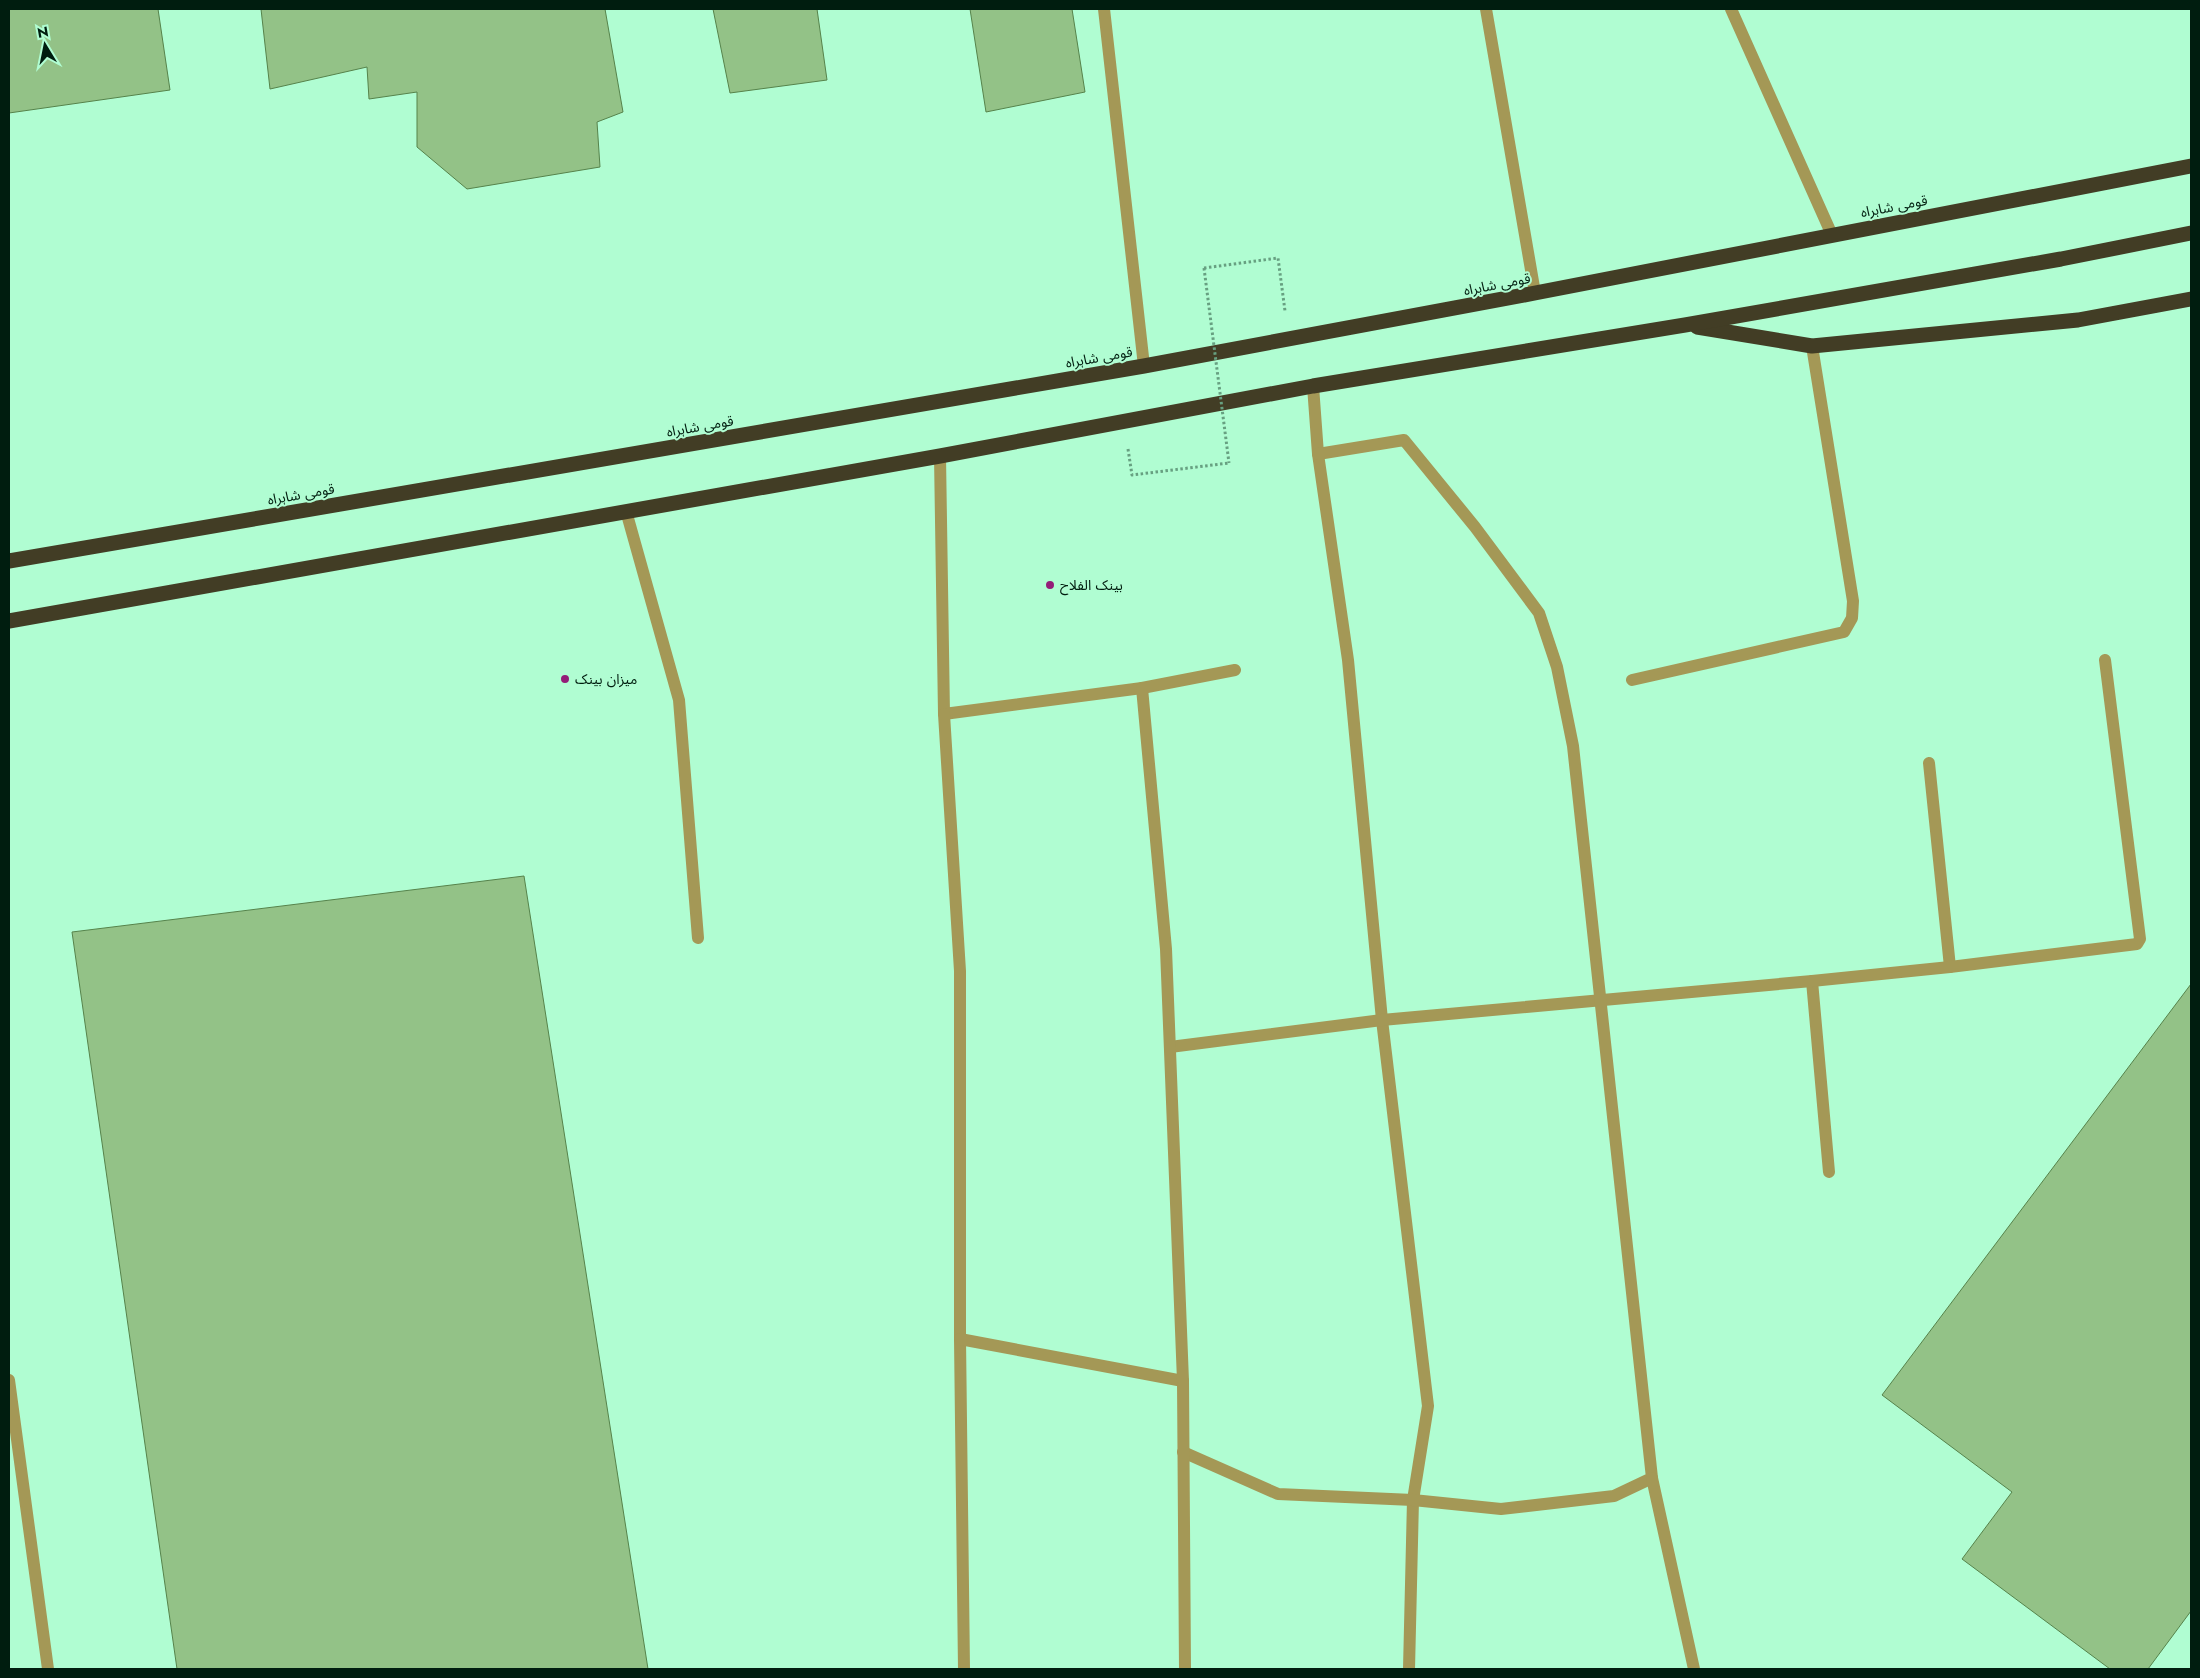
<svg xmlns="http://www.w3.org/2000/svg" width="2200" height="1678" viewBox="0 0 2200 1678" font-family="Jost,'Noto Sans Arabic',sans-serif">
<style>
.building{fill:#93c287;stroke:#56834b}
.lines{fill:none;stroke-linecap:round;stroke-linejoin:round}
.path{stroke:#67a081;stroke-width:3;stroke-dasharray:2.5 2.5;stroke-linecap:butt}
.minor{stroke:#a49856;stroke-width:12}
.highway{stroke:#423d25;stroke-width:15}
.path-bridge{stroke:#67a081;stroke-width:3;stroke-dasharray:2.5 2.5;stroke-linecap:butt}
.poi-dot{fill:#941c78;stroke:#b0fdd2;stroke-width:2}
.labels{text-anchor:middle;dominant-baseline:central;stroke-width:4;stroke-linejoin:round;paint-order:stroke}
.street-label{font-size:14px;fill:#001d0f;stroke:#b0fdd2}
.poi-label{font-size:14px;fill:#001d0f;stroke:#b0fdd2;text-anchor:start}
</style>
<rect width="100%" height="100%" fill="#b0fdd2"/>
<g class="building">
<path d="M9 9H158L170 90 9 113Z"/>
<path d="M261 9H605L623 112 597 122 600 167 467 189 417 147V92L369 99 367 67 270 89Z"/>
<path d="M713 9H817L827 80 730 93Z"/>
<path d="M970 9H1072L1085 92 986 112Z"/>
<path d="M524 876 648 1669H177L72 932Z"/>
<path d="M2191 984V1611L2148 1669H2110L1962 1559 2012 1492 1882 1395Z"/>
</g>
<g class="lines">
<g class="path">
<path d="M1204 268 1278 258 1285 311"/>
<path d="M1128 449 1132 475 1229 463"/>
</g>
<g class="minor">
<path d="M1104 9 1144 366"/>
<path d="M1486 9 1535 293"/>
<path d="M1731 9 1832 235"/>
<path d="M1313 386 1318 454 1348 660 1382 1020 1428 1406 1413 1500 1409 1669"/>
<path d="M940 456 944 714 1142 688"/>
<path d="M626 511 679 700 698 938"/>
<path d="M1632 680 1844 632 1852 618 1853 601 1812 346"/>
<path d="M944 714 960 971V1339L964 1669"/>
<path d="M1929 763 1950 967"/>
<path d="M1812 981 1829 1172"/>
<path d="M1170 1047 1382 1020 1812 981 1950 967 2137 944 2140 939 2105 660"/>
<path d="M960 1339 1183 1381"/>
<path d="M9 1380 48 1669"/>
<path d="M1183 1452 1278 1494 1413 1500 1501 1509 1614 1496 1652 1478 1573 746 1557 667 1539 613 1475 527 1404 440 1318 454"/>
<path d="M1652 1478 1694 1669"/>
<path d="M1185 1669 1183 1381 1166 949 1142 688 1235 670"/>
</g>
<g class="highway">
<path d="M1697 327 1812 346 2078 320 2191 299"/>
<path d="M9 561 1144 366 1535 293 2191 166"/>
<path d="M9 621 940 456 1313 386 1685 325 2061 259 2191 233"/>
</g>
<path class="path-bridge" d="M1204 268 1229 463"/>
</g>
<g class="poi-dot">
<circle cx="1050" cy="585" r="5"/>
<circle cx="565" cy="679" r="5"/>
</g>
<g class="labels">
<g class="street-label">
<text transform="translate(1894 206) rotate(-11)">قومی شاہراہ</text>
<text transform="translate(1497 284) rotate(-11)">قومی شاہراہ</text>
<text transform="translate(1099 357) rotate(-10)">قومی شاہراہ</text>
<text transform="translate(700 426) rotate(-10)">قومی شاہراہ</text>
<text transform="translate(301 494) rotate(-10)">قومی شاہراہ</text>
</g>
<g class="poi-label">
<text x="1060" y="585">بینک الفلاح</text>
<text x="575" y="679">میزان بینک</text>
</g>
</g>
<rect width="2200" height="1678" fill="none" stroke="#001d0f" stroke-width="20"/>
<g transform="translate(45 45) rotate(350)" stroke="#b0fdd2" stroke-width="4" paint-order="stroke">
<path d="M0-4L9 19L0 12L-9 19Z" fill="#001d0f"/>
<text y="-8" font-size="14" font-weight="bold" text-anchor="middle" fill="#001d0f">N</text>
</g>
</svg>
